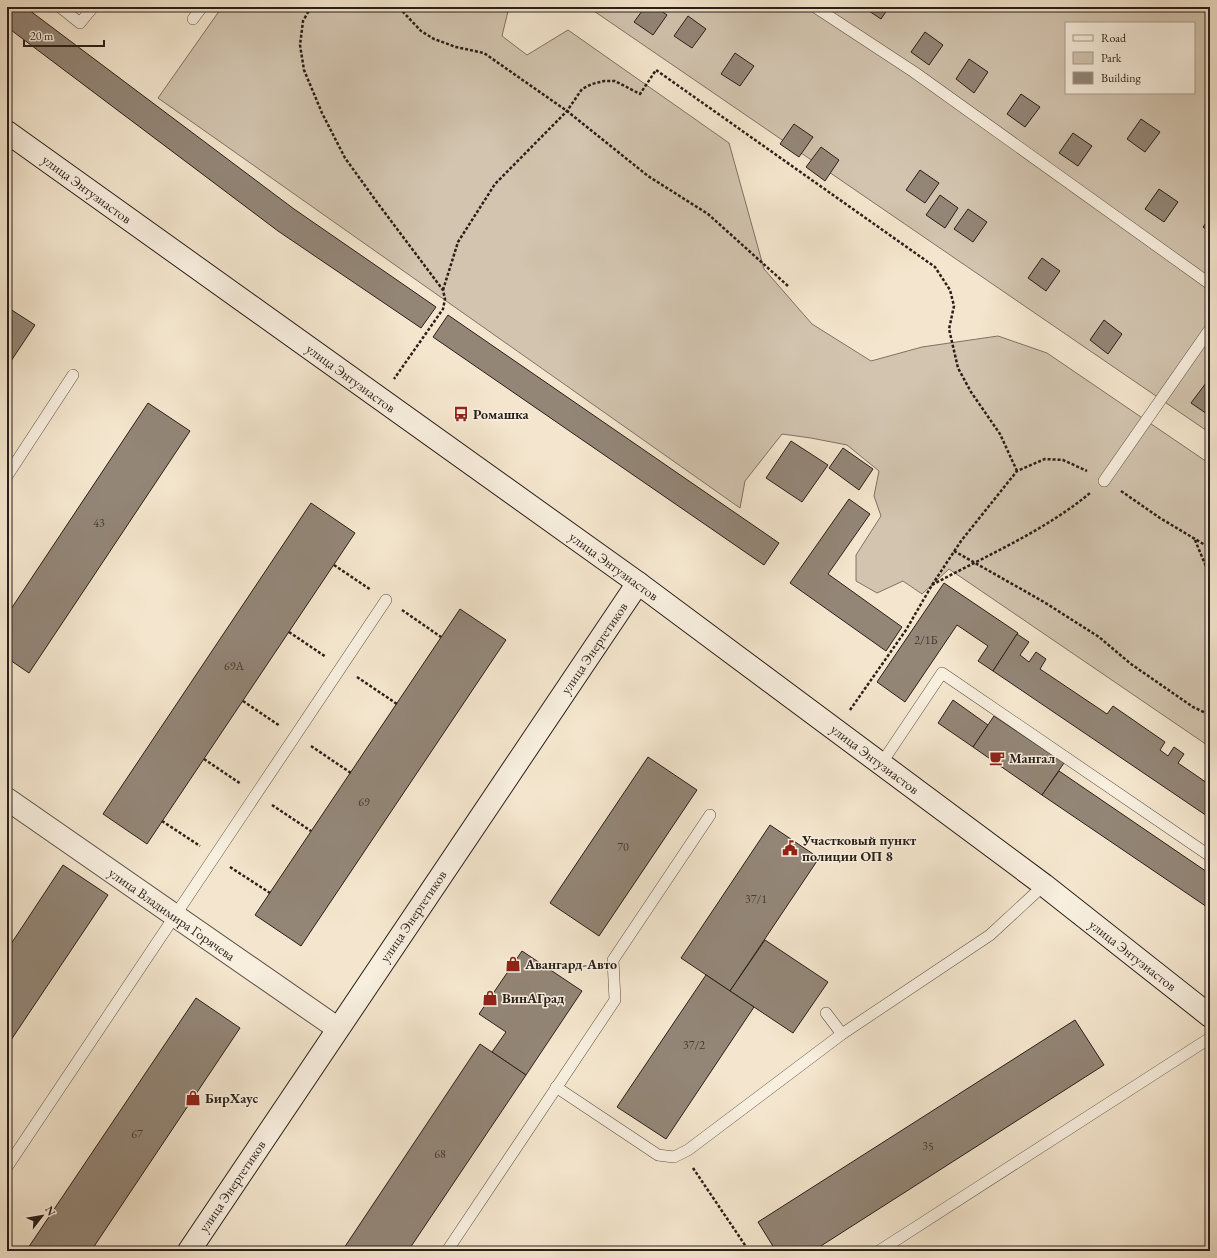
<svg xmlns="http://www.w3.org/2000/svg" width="1217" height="1258" viewBox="0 0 1217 1258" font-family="'EB Garamond',serif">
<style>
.green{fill:#d2c4af;stroke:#7e7264;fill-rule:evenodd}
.building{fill:#938677;stroke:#2a1f19}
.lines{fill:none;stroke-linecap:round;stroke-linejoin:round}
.service-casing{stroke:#5c5146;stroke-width:12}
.minor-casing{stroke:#5c5146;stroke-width:24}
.secondary-casing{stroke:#2a1f19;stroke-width:24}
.path{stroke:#2a1f19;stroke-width:2.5;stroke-dasharray:3 2;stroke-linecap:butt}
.service{stroke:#f8efdf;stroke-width:11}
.minor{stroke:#f8efdf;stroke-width:22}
.secondary{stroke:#f8efdf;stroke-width:22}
.labels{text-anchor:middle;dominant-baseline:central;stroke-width:3;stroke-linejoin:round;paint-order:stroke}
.number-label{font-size:12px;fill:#443930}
.street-label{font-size:14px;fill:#2a1f19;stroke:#f8efdf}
.poi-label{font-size:14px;font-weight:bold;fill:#2a1f19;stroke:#f8efdf;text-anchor:start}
</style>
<rect width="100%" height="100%" fill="#f4e6ce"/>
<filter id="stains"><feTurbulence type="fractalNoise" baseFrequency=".005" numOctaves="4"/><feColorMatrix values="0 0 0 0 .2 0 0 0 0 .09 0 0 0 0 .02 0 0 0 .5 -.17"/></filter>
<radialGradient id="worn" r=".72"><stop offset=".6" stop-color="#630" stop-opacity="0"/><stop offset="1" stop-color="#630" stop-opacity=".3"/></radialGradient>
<g class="green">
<path d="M222 7H509L502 36 527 55 568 30 729 143 764 269 812 324 871 361 922 347 998 336 1047 353 1210 464V747L949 569 922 594 903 581 877 593 856 581V555L881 516 874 496 879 471 847 445 811 438 782 434 745 481 740 508 158 98Z"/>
<path d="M588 7H1210V433ZM1066 23H1194V93H1066Z"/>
</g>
<g class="building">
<path d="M7 7H25L294 209 436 307 421 328 278 231 7 27Z"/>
<path d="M645 7H656L667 15 653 35 634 22Z"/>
<path d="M863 7H889L881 19Z"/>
<path d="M688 16 706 29 692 48 674 36Z"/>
<path d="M925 32 943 45 929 65 911 52Z"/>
<path d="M735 53 754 66 740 86 721 74Z"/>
<path d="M969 59 988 72 974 93 956 79Z"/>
<path d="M1021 94 1040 107 1025 127 1007 114Z"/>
<path d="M1141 119 1160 132 1145 152 1127 139Z"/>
<path d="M794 124 813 137 799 157 780 144Z"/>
<path d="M1073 133 1092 146 1078 166 1059 153Z"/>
<path d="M821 147 839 160 825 181 806 167Z"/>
<path d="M920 170 939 183 925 203 906 190Z"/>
<path d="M1159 189 1178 202 1164 222 1145 209Z"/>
<path d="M940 195 958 208 945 228 926 215Z"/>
<path d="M968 209 987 222 973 242 954 229Z"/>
<path d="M1210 218V232L1203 227Z"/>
<path d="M1042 258 1060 271 1046 291 1028 278Z"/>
<path d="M7 307 35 325 7 367Z"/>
<path d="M448 315 779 543 764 565 433 337Z"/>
<path d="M1104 320 1122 334 1108 354 1090 340Z"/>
<path d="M1206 383 1210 386V416L1191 403Z"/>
<path d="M148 403 190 431 29 673 7 658V615Z"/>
<path d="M791 441 828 465 802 502 766 478Z"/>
<path d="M843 448 873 469 859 490 829 468Z"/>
<path d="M849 499 870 514 828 574 902 627 886 651 790 583Z"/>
<path d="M311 503 355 533 147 844 103 814Z"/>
<path d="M944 583 1018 633 993 671 978 661 988 646 957 625 905 702 877 682Z"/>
<path d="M460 609 506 640 301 946 255 915Z"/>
<path d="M1017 634 1029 642 1020 655 1029 662 1036 652 1046 659 1040 669 1107 714 1113 706 1165 742 1160 750 1168 756 1174 747 1184 754 1178 763 1210 785V818L993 671Z"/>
<path d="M953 700 988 725 973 747 938 723Z"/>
<path d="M994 716 1064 763 1042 795 973 747Z"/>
<path d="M648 757 697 790 599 936 550 903Z"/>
<path d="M1059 771 1210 874V909L1042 795Z"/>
<path d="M770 825 819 858 730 991 681 958Z"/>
<path d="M63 865 108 895 7 1046V950Z"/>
<path d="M765 940 828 982 793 1033 730 991Z"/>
<path d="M522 951 582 991 526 1075 492 1052 506 1032 479 1014Z"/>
<path d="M706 975 754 1007 666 1139 617 1107Z"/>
<path d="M196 998 240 1028 91 1251H26Z"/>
<path d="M1075 1020 1104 1065 813 1251H776L758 1222Z"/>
<path d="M480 1044 526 1075 408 1251H342Z"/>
</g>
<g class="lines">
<g class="service-casing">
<g id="service">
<path d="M60 7 80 23 93 7"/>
<path d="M815 7 914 72 1210 284"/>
<path d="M193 19 202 7"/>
<path d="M7 476 73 375"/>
<path d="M1104 481 1210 329"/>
<path d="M881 764 942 673 1210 856"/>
<path d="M826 1013 842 1034"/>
<path d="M556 1087 658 1155 674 1157 688 1150 842 1034 990 935 1044 885"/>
<path d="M7 1167 386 600"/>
<path d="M447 1251 615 1000 613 960 710 815"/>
<path d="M879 1251 1210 1038"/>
</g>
</g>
<g class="minor-casing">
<path id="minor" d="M7 799 337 1028"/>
</g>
<g class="secondary-casing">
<g id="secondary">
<path d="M7 132 638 583 1044 885 1210 1016"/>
<path d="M189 1251 638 583"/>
</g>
</g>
<g class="path">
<path d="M311 7 303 21 300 45 304 70 322 113 345 158 379 205 443 290 445 299 443 309 394 379"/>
<path d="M400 7 404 13 421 31 434 39 456 47 484 53 567 111 648 176 708 214 788 286"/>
<path d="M443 290 458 242 495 184 567 111 582 89 592 84 604 81H615L640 94 656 70 935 267 950 290 954 306 949 329 958 368 971 392 1000 434 1017 471"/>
<path d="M1121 491 1160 518 1210 548"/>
<path d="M1195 540 1210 576"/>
<path d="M954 551 1044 602 1099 637 1131 664 1193 707 1210 715"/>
<path d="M334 565 371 590"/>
<path d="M932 585C985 556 1043 532 1090 493"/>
<path d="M402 610 441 637"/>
<path d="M289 632 326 657"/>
<path d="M357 677 397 704"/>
<path d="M243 701 280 726"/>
<path d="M850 710 906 630 932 585 961 541 1017 471 1045 459 1063 460 1087 471"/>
<path d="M311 746 351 773"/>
<path d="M204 759 241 784"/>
<path d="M272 805 311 831"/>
<path d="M162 821 200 846"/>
<path d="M230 867 270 893"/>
<path d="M693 1168 749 1251"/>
</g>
<use href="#service" class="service"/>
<use href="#minor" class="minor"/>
<use href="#secondary" class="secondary"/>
</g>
<defs>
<g id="bus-bare" transform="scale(1.2)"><path d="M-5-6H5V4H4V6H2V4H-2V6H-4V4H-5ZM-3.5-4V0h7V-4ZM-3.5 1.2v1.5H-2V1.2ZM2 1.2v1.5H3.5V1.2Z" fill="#8f2418" stroke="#f8efdf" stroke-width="2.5" paint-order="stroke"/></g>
<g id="cafe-bare" transform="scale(1.2)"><path d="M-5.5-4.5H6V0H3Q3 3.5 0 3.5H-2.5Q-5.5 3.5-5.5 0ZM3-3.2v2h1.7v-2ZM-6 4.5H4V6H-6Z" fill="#8f2418" stroke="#f8efdf" stroke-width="2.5" paint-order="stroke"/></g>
<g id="civic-bare" transform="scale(1.2)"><path d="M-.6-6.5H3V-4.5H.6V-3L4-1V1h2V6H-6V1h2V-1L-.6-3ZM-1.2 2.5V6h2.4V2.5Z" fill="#8f2418" stroke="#f8efdf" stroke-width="2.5" paint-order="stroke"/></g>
<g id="shop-bare" transform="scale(1.2)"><path d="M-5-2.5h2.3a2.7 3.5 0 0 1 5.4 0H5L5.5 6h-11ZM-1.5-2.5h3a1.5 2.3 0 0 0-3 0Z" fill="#8f2418" stroke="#f8efdf" stroke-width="2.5" paint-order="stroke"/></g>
</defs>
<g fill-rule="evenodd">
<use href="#bus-bare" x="461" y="414"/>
<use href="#cafe-bare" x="997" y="758"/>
<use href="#civic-bare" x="790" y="848"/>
<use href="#shop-bare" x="513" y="964"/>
<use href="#shop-bare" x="490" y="998"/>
<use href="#shop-bare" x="193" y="1098"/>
</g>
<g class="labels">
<g class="number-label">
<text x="99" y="523">43</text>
<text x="926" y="640">2/1Б</text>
<text x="234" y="666">69А</text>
<text x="364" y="802">69</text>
<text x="623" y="847">70</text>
<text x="756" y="899">37/1</text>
<text x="694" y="1045">37/2</text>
<text x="137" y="1134">67</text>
<text x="928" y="1146">35</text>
<text x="440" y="1154">68</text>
</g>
<g class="street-label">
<text transform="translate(87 189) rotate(36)">улица Энтузиастов</text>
<text transform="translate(351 378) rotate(36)">улица Энтузиастов</text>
<text transform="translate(614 566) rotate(36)">улица Энтузиастов</text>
<text transform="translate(594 648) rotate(-56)">улица Энергетиков</text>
<text transform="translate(875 759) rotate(37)">улица Энтузиастов</text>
<text transform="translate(172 914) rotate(35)">улица Владимира Горячева</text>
<text transform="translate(413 916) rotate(-56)">улица Энергетиков</text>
<text transform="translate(1133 955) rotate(38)">улица Энтузиастов</text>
<text transform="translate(232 1186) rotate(-56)">улица Энергетиков</text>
</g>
<g class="poi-label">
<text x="473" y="414">Ромашка</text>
<text x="1009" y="758">Мангал</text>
<text x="802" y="840">Участковый пункт<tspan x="802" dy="16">полиции ОП 8</tspan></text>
<text x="525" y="964">Авангард-Авто</text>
<text x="502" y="998">ВинАГрад</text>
<text x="205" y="1098">БирХаус</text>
</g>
</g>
<rect width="1217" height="1258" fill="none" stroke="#f4e6ce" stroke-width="24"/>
<rect x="8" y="8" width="1201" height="1242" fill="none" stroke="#2a1f19" stroke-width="2"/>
<rect x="12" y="12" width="1193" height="1234" fill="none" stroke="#2a1f19"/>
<rect x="1065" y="22" width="130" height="72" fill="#f8efdf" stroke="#a69c90"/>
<rect x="1073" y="35" width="20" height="6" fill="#f8efdf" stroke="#a69c90"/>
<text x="1101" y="42" font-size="12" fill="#2a1f19">Road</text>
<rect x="1073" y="52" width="20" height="12" fill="#d2c4af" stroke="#a69c90"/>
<text x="1101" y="62" font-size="12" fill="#2a1f19">Park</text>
<rect x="1073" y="72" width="20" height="12" fill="#938677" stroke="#a69c90"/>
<text x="1101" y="82" font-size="12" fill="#2a1f19">Building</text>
<g transform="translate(42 1216) rotate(59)" stroke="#f8efdf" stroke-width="3" paint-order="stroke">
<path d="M0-3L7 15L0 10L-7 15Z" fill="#2a1f19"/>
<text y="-6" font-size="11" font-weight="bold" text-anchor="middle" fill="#2a1f19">N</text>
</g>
<path d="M24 40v6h80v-6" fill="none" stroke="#2a1f19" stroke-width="2"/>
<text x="30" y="40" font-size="12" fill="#2a1f19" stroke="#f8efdf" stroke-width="3" paint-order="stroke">20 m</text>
<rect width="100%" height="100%" filter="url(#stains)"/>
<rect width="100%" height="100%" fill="url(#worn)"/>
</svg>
